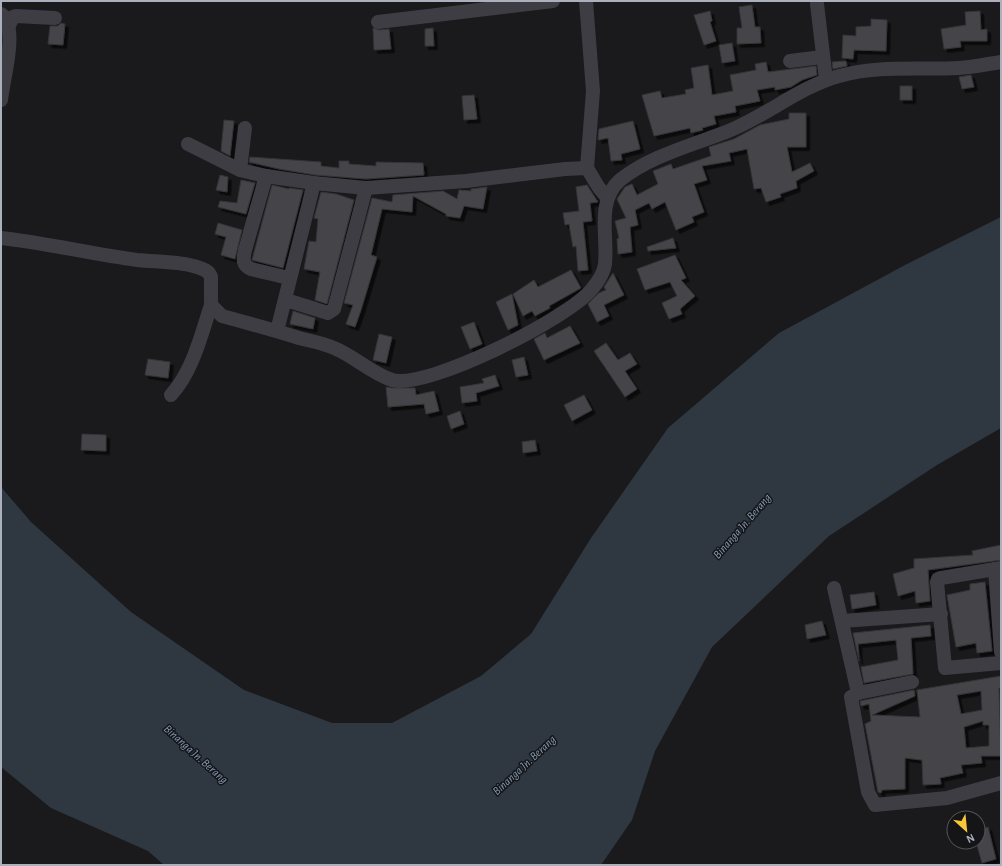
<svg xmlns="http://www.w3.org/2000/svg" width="1002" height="866" viewBox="0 0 1002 866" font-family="'Alegreya Sans',sans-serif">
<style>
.water{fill:#2f3841}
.building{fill:#444549;stroke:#343438;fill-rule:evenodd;filter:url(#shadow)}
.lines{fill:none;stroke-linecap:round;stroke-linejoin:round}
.minor{stroke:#3d3d43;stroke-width:14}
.labels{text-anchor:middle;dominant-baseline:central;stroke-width:3;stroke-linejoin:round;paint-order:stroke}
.water-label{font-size:12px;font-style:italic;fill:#839ab7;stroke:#151517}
</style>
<defs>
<filter id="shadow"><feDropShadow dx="3.5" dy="3.5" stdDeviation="0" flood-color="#0009"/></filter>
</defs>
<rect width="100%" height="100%" fill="#1a1a1c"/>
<path class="water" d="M1001 217V428L937 465 829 536 712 647 655 751 632 820 601 865H164L148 851 51 808 1 767V487L31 522 131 612 244 690 332 723H392L481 676 531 634 591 538 668 428 779 333 905 265Z"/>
<g class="building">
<path d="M752 5 755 27H760L761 43 737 44V28H742L739 7Z"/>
<path d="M710 11 712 21 710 22 716 41 704 45 694 15Z"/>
<path d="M980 11 981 30 987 29V41H960L961 47 944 49 941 29 966 25 965 12Z"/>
<path d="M871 19 887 20 886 51 854 50 853 59 842 58 843 35 856 36V27L871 26Z"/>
<path d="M61 23 65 24 63 45 48 44 50 26H58Z"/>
<path d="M373 28 379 30 389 29 391 49 374 50Z"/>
<path d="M433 28 434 46H425V29Z"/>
<path d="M732 43 735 61 722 63 719 45Z"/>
<path d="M846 61 847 66 833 69 832 62Z"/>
<path d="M766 62 768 72 816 66 817 75 802 80 791 87 775 90V87L757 90 760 101 735 106 736 112 714 116 716 124 702 128 703 130 691 133 690 128 654 136 642 95 660 91 662 98 686 94 685 90 694 88 691 68 708 65 712 95 733 91 730 75 756 70 755 64Z"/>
<path d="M971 75 974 87 962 89 959 77Z"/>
<rect x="900" y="86" width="12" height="14"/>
<path d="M474 95 477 119 464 120 462 96Z"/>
<path d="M789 113H806V147H787L792 172 810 163 814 171 796 181 797 188 780 194 781 197 766 202 761 188 754 189 747 149 729 153 731 161 702 166 707 180 694 184 704 212 692 217 694 222 676 230 665 202 652 209 649 203 635 210 638 225 630 227 632 252 618 254 617 239 619 238 615 221 626 218 617 199 625 187 632 184 637 195 658 184 653 171 671 164 673 169 711 156 709 147 734 139 760 125 789 119Z"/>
<path d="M224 120 234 121 230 156 221 151Z"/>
<path d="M633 121 640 149 621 154 622 160 611 161 608 138 598 140 599 129Z"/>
<path d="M250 157 321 162V166L339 168V161H349V164L376 166V162L423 163 424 175 366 179 315 175 279 169 249 162Z"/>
<path d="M220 175 228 177 227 192 216 190Z"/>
<path d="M241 180 255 183 246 214 218 207 220 201 237 203Z"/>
<path d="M272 185 289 189V188L303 190 283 268 252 260Z"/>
<path d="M587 185 598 202 590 203 592 221 583 222 588 270 578 271 576 246 573 247 569 224 565 225 563 213 579 211 576 187Z"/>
<path d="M487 187 483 209 464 206 460 218 446 216V214L413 196 412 212 382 209 371 255 377 257 361 310 355 327 346 324 353 305 344 303 372 198 392 202 393 195 443 191 457 199 459 190 471 191V189Z"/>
<path d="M321 192 336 194 354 200 327 304 315 300 320 272 304 269 309 241 316 242 318 219 314 218Z"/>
<path d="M218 223 242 230 235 259 221 255 226 237 215 234Z"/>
<path d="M673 238 676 248 648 251 647 247Z"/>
<path d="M675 255 686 278 681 280 695 296 680 309 682 314 669 319 662 303 677 296 670 282 645 290 637 269Z"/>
<path d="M571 270 581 288 549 306 550 308 535 316 532 311 523 316 513 294 534 280 538 287Z"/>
<path d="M613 273 624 295 604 305 609 316 597 322 588 304 599 293 606 290 604 287Z"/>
<path d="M512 294 518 325 508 330 496 302Z"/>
<path d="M293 311 315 318 313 329 290 324Z"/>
<path d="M474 322 482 344 470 349 461 327Z"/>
<path d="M570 326 580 343 544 360 534 339 545 333 547 338Z"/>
<path d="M379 334 392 337 386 363 373 360Z"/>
<path d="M606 343 618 360 630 353 637 364 625 371 637 389 625 397 594 351Z"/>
<path d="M524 357 528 375 516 377 512 360Z"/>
<path d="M148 359 170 362 168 378 145 375Z"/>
<path d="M495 375 499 386 476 393 477 401 462 403 460 387 484 383 482 379Z"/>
<path d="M386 387 392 388H415L416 395 434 391 439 411 426 414 424 404 388 407Z"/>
<path d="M584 395 592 410 572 421 564 405Z"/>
<path d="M460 411 464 424 451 429 447 416Z"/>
<path d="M82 434 106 435V451L81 450Z"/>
<path d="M535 440 537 451 523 453 522 442Z"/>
<path d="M1001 545V560L928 570 930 601 916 603 915 591 898 596 893 574 914 568V559L973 555 972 551Z"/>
<path d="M985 582 992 651 977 653 976 643 956 647 947 595 970 590V584Z"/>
<path d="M874 592 876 605 852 609 850 595Z"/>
<path d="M822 621 826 635 807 639 805 625Z"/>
<path d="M930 625 931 636 911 638 913 674 864 683 861 667 898 660 896 640 858 644 859 661 853 633Z"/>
<path d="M1001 676V688H999L1001 756H981L982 763 961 765 963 773 940 778 941 784 923 785 922 760 905 758V789L882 790 881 793 878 792 865 724 871 721 869 704 861 706 860 701 914 690 915 696 872 715 920 717 917 690ZM981 691 982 710 961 714 957 695ZM983 721V725H989V746L966 748 964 727Z"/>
<path d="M988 827 996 859 982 863 976 842H978V830Z"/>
</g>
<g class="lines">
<g class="minor">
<path d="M586 1 593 91 587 168"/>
<path d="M817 4 826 80"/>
<path d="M1 14C19 27 3 79 1 100"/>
<path d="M378 22 553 1"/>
<path d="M9 25 13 17 16 16 55 18"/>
<path d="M790 61 822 57"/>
<path d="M188 144 240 170 266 176 314 183 366 188 466 181 565 169 587 168 599 188 607 197"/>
<path d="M240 170 245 128"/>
<path d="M266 176 245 250C243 259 242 265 251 269L289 278"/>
<path d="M1 238C47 243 91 254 137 260 157 262 178 261 197 267 204 269 209 271 211 277V305L222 316C248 323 273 330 299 338 310 341 323 343 334 348 354 356 371 373 392 380 427 390 569 318 592 289 597 283 604 273 605 264 608 237 596 201 620 180 650 156 690 146 726 132 765 117 799 87 839 76 878 65 919 70 959 68 973 67 987 64 1001 62"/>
<path d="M286 300 328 313 334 309 366 188"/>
<path d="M277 331 314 183"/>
<path d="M171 395C193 371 201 335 211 305"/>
<path d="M1001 568 941 578 938 579 937 582 945 668 1001 663"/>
<path d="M995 569 1001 652"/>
<path d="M834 588 858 693"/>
<path d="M842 621 941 614"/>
<path d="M912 682 858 693 851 697 868 792 875 805 947 798 1001 783"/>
</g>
</g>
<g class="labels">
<g class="water-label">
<text transform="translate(742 526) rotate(-49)">Binanga Jn. Berang</text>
<text transform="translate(196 754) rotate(42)">Binanga Jn. Berang</text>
<text transform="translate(524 765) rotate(-43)">Binanga Jn. Berang</text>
</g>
</g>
<rect width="1002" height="866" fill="none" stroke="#acb0bc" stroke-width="4"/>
<g transform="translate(966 830) rotate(153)"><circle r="19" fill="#151517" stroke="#515359"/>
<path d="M0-3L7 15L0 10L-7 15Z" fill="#f7c737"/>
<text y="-6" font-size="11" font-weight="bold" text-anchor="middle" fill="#acb0bc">N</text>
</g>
</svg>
